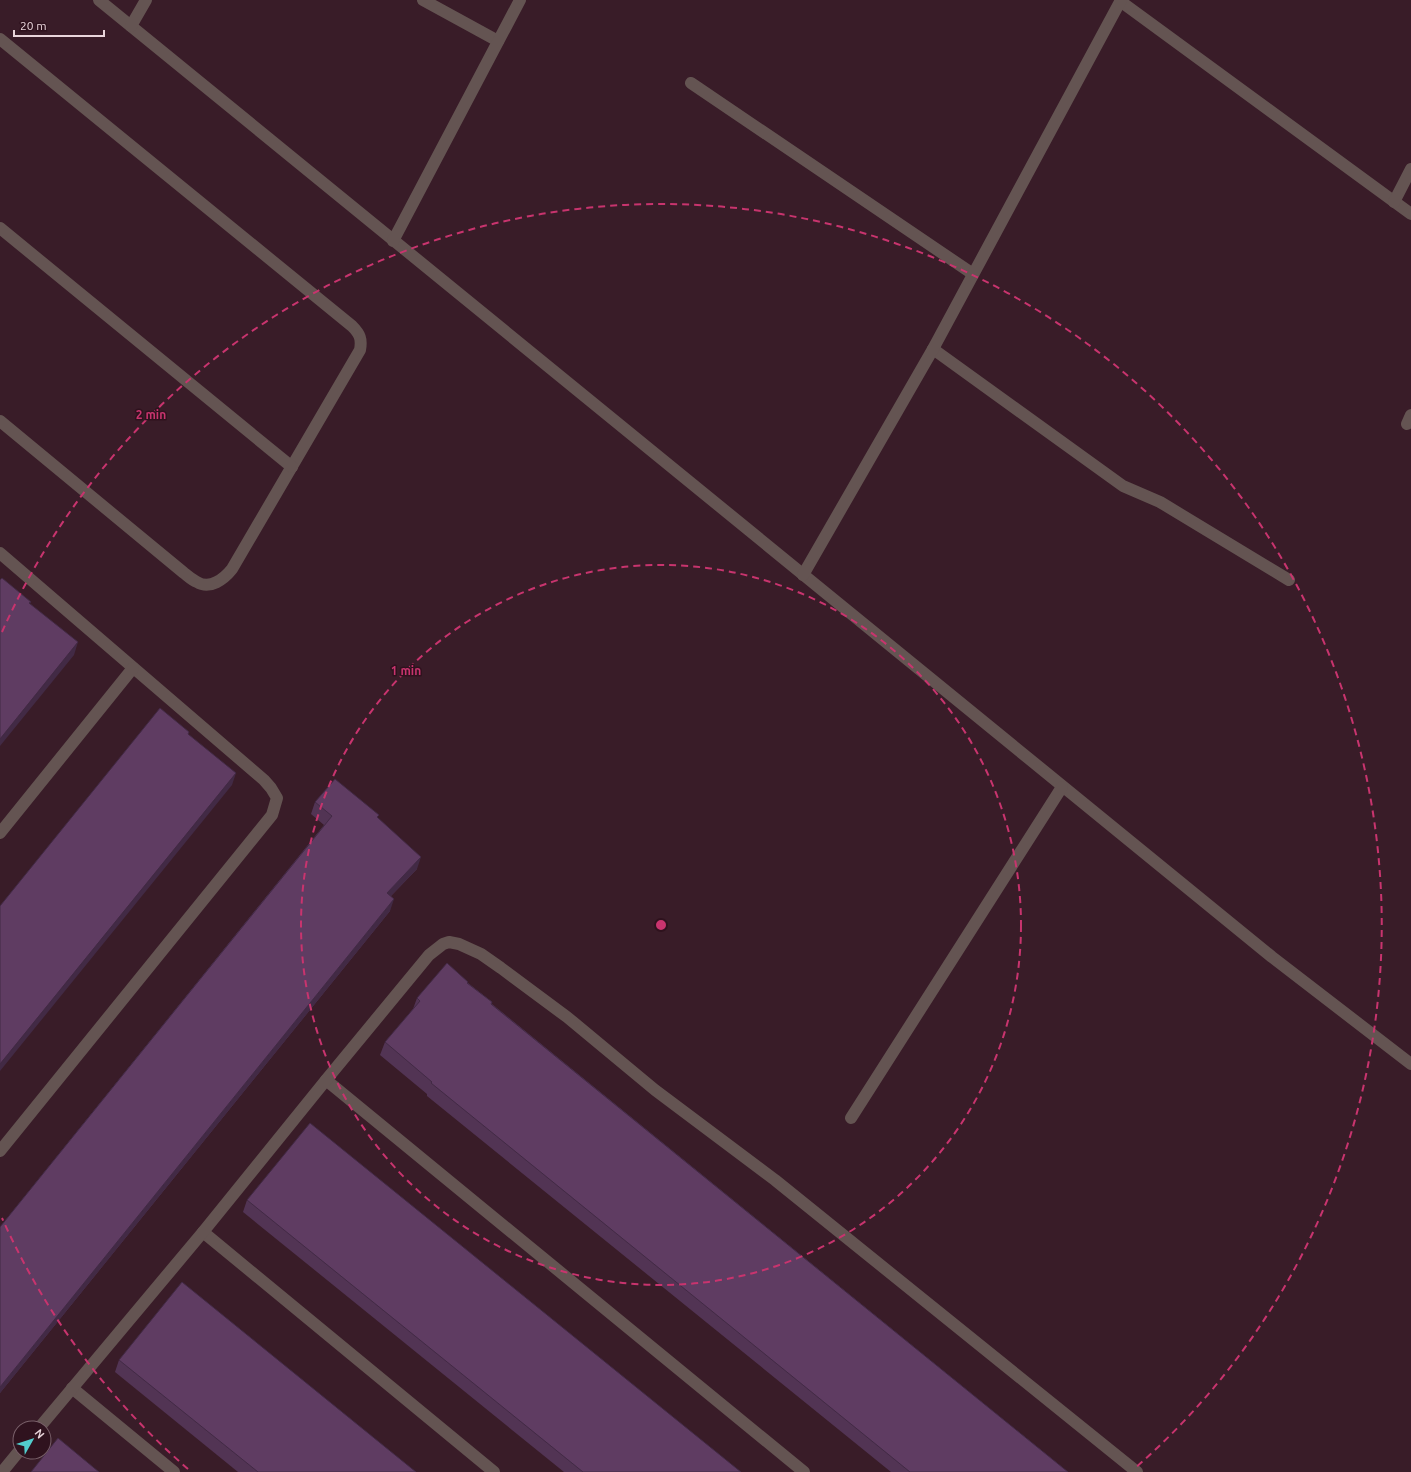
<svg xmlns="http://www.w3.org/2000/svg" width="1411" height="1472" viewBox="0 0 1411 1472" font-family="Ubuntu,sans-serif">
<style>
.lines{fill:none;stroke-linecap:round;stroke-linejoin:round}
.minor{stroke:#645452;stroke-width:12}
.wall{fill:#523454}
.shaded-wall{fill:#422a45}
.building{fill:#5f3c62;stroke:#422a45}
.ring{fill:none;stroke:#c8346e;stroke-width:2;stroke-dasharray:7 5}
.centre{fill:#c8346e;stroke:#2f121e;stroke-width:2}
.ring-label{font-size:12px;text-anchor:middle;font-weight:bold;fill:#c8346e;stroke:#2f121e;stroke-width:3;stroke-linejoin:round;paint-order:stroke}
</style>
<rect width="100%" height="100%" fill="#391c28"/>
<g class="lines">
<g class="minor">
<path d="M99 0 1272 957 1411 1064"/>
<path d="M423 0 498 41"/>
<path d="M1120 1 1411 214"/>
<path d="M131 26 146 0"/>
<path d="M0 39 352 326C360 334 362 339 360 350L232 569C224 579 210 590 197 582 192 580 188 576 184 573L0 421"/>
<path d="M691 83 973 274"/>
<path d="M1394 202 1411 169"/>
<path d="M0 228 292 467"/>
<path d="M393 241 520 0"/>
<path d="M933 349 1123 486 1160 502 1289 580"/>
<path d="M1407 424 1411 415"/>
<path d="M0 553 264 780 271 788 277 798 272 815 0 1151"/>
<path d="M803 575 933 349 1121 0"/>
<path d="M0 833 133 668"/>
<path d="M326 1080 804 1472"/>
<path d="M851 1118 1062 787"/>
<path d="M203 1232 494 1472"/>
<path d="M72 1388 174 1472"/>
<path d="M39 1428 203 1232 326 1080 429 955 443 944 449 942 459 944 481 954 501 968 567 1017 655 1090 775 1180 1137 1472"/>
<path d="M2 1472 20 1450"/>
</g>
</g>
<g class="wall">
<path d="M315 802 378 818 417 869 391 896 390 911 0 1393V1227L324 825 311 814Z"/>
<path d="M468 982V983L492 1002V1004L1068 1472H891L427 1096V1094L380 1055 385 1042 413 1009 417 998Z"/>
<path d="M247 1200 741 1472H564L243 1212Z"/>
<path d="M119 1360 416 1472H238L115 1372Z"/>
</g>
<g class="shaded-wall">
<path d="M78 642 74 655 0 746V739Z"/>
<path d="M236 773 232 785 0 1071V1064Z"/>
<path d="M421 857 417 869 382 905 387 893Z"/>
<path d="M394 899 390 911 0 1393V1387Z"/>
</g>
<g class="building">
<path d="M2 578 31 602 29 603 78 642 0 739V580Z"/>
<path d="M160 708 189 732 188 734 236 773 0 1064V906Z"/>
<path d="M335 779 379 815 377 817 421 857 387 893 394 899 0 1387V1227L332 816 315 802Z"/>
<path d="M447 963 468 982 467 983 492 1002 491 1004 1068 1472H910L431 1083 432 1082 385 1042 420 1001 417 998Z"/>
<path d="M310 1123 741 1472H583L247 1200Z"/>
<path d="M182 1282 416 1472H258L119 1360Z"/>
<path d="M58 1438 99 1472H31Z"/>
</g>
<g class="ring">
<circle cx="661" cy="925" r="360"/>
<path d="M188 1469A721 721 0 0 1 2 1218M2 632A721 721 0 1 1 1134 1469"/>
</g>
<circle cx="661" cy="925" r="6" class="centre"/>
<g class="ring-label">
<text x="151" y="419">2 min</text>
<text x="406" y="675">1 min</text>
</g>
<g transform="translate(32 1440) rotate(51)"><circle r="19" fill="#2f121e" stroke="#79606a"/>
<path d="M0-3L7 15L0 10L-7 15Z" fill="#52cdcd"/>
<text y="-6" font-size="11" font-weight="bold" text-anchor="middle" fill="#e9d5db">N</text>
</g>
<path d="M14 30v6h90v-6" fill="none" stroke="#e9d5db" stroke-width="2"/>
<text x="20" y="30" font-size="12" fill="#e9d5db" stroke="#2f121e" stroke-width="3" paint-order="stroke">20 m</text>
</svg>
